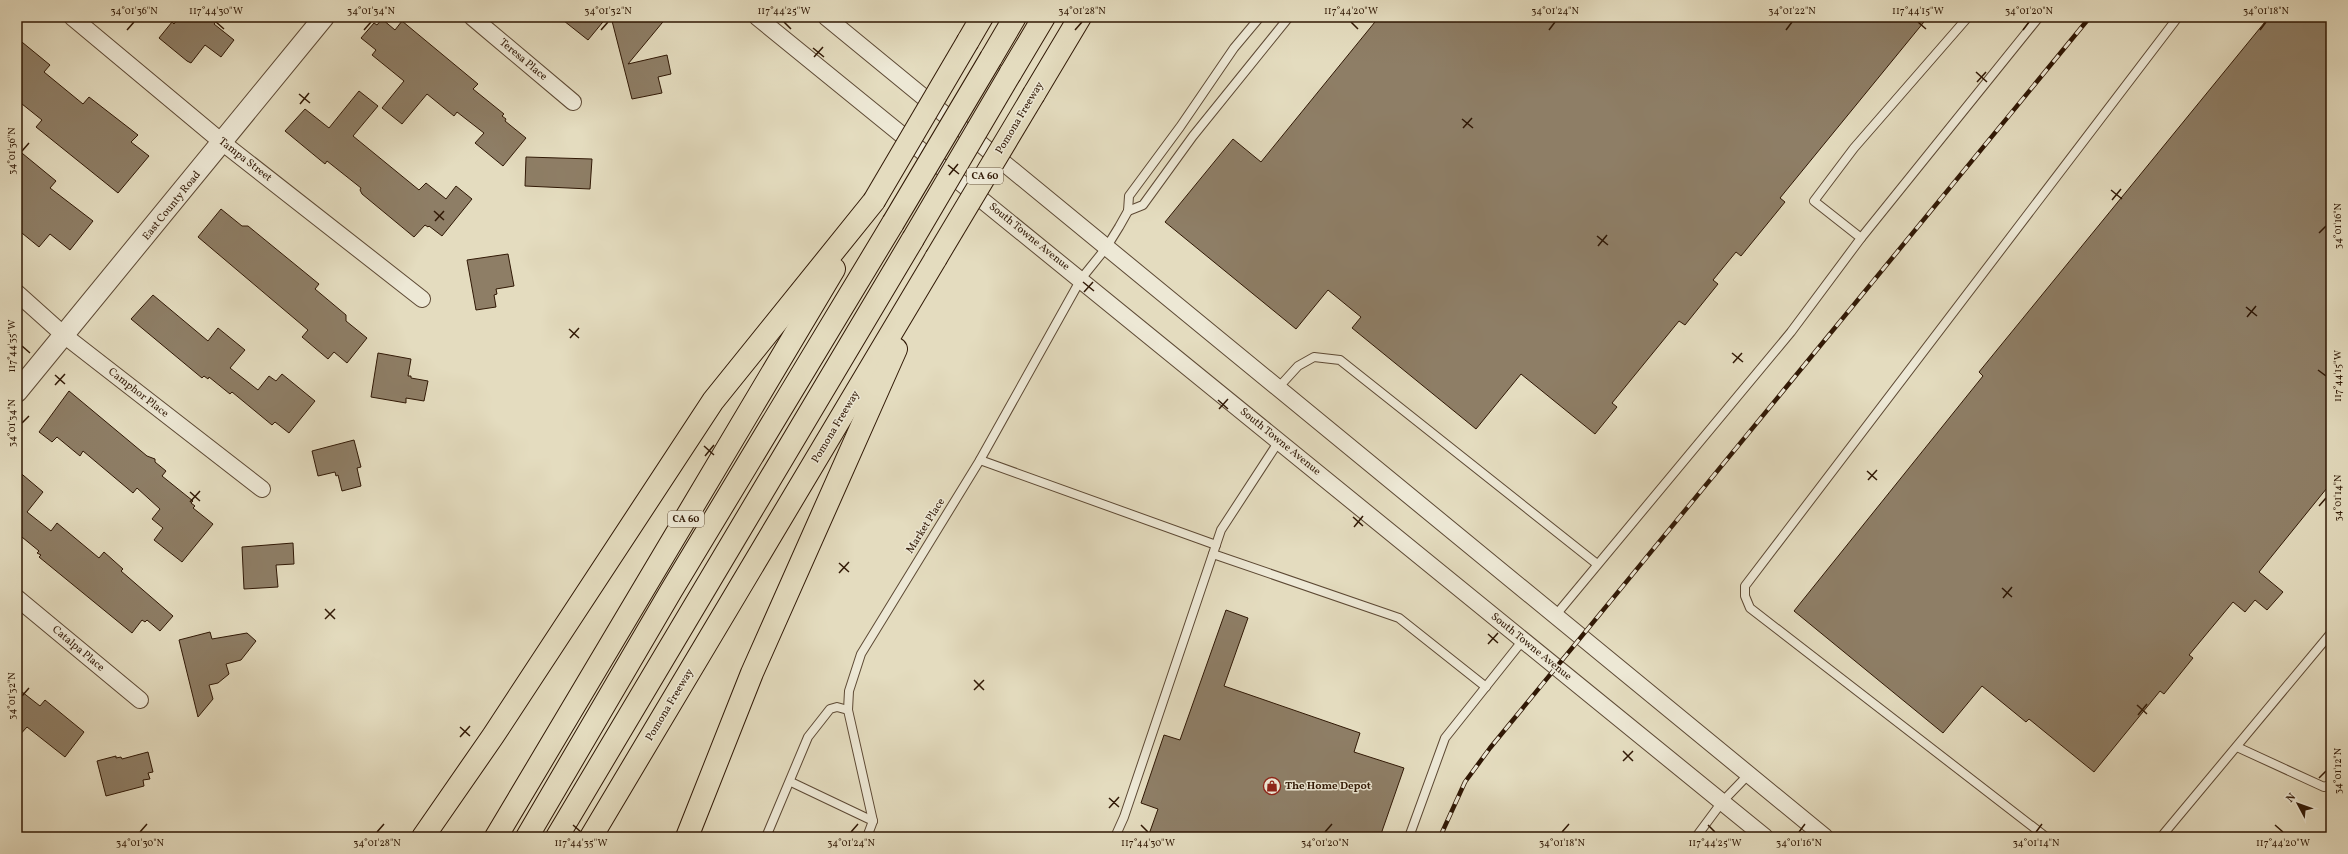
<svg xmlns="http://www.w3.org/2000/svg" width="2348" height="854" viewBox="0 0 2348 854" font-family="Vollkorn,serif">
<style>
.building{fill:#8e7e66;stroke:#301805}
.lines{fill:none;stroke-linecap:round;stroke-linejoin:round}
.service-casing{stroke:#5d4934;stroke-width:10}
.minor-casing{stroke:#5d4934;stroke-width:18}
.tertiary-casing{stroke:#5d4934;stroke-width:22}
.motorway-casing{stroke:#301805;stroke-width:24}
.service{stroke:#ede8d5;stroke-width:8}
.minor{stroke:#ede8d5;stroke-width:16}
.tertiary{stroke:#ede8d5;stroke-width:20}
.motorway{stroke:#e4dcbf;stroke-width:22}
.rail-casing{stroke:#301805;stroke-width:4.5}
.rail{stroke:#ede8d5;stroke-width:3;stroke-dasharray:9;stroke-linecap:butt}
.motorway-bridge-casing{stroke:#301805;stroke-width:24;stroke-linecap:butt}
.motorway-bridge{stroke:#e4dcbf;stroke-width:22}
.ticks{fill:none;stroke:#301805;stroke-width:1.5}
.labels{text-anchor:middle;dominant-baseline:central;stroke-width:3;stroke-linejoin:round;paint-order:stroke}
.shield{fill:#ede8d5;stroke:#695643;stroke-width:1}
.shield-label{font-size:10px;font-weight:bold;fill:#301805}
.street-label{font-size:11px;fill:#301805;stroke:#ede8d5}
.poi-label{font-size:11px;font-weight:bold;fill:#301805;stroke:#ede8d5;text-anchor:start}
.neatline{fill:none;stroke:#301805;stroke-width:1.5}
.ticks-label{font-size:10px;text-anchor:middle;fill:#301805}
</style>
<rect width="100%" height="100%" fill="#e4dcbf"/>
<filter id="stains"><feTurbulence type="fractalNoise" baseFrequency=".005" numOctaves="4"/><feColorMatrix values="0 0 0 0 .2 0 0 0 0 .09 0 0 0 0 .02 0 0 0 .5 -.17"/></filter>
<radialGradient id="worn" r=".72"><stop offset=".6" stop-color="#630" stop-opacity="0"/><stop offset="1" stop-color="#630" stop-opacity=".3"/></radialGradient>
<g class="building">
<path d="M179 17H220L214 24 234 40 221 57 205 45 191 63 187 61 159 38 172 22 174 24Z"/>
<path d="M559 17H607L588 40Z"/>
<path d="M611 17H667L628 64 667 55 671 74 658 77 662 93 632 99Z"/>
<path d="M1379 17H1928L1780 198 1785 202 1741 256 1736 252 1713 280 1718 284 1685 325 1679 321 1612 403 1617 407 1595 434 1521 374 1476 429 1352 328 1361 317 1328 290 1296 329 1165 222 1233 139 1261 162Z"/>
<path d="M2269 17H2331V483L2259 572 2283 592 2267 610 2255 600 2245 612 2233 602 2189 655 2193 658 2164 694 2160 691 2094 772 2029 719 2026 722 1982 686 1943 733 1794 611 1983 376 1979 372Z"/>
<path d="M382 19 395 30 402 21 478 84 473 89 504 114 502 116 506 119 505 121 526 138 503 166 475 143 484 133 457 112 454 116 427 94 402 124 382 108 404 81 372 55 376 50 361 38 374 23 377 25Z"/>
<path d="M17 38 50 65 44 72 83 104 89 97 138 135 131 142 149 156 118 193 36 127 42 120 17 100Z"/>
<path d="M359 91 378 106 353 136 419 190 426 183 446 199 456 186 472 199 442 236 429 226 428 227 425 225 414 237 362 194 360 190 361 188 327 161 325 164 285 131 305 109 329 128Z"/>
<path d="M17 149 56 181 50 188 93 221 70 250 50 234 39 247 17 229Z"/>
<path d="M526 157 592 159 590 189 525 186Z"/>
<path d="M221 209 242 226H248L319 284 315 289 346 315V321L367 338 347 363 334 352 328 359 302 337 308 330 198 237Z"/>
<path d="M508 254 514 286 496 289 497 294 494 295 496 307 476 310 467 260Z"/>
<path d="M153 295 208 341 218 328 245 350 230 368 258 390 269 376 276 381 282 374 315 401 289 433 275 422 272 425 232 392 230 394 209 377 208 379 204 376 202 378 131 319Z"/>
<path d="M378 353 411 359 408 376H411V378L428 381 424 401 406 398V403L371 397Z"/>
<path d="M69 391 147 456 155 459V462L166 471 162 476 193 501 191 503 195 506 193 508 213 524 182 562 154 540 163 528 152 519 160 509 137 488 133 493 83 451 80 456 57 437 52 442 39 432Z"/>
<path d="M354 440 361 467 357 468 361 486 342 491 338 475 336 476 335 472 318 476 312 451Z"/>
<path d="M17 470 43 492 27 512 51 531 57 523 99 558 104 552 123 569 121 571 173 616 160 631 147 620 145 622 142 620 132 633 39 557 41 555 37 553 39 551 17 533Z"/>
<path d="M293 543 294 564 276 565 278 587 244 589 242 547Z"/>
<path d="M1226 610 1248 618 1224 686 1360 733 1354 752 1404 768 1380 837H1148L1158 809 1141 803 1164 735 1180 740Z"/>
<path d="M210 632 212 639 247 633 256 641 241 660 226 664 229 674 218 683 209 685 213 699 198 717 179 640Z"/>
<path d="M17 688 40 706 45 700 84 732 65 757 27 727 17 738Z"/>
<path d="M148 752 153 772 148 773 150 779 143 780 144 786 106 796 97 761 116 756V758L121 757 122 759Z"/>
</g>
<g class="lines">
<g class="service-casing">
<g id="service">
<path d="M1128 211 1143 205 1193 136 1289 17"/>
<path d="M1861 238 2039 17"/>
<path d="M1278 388 1298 366 1314 357 1340 360 1597 564"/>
<path d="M980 460 1216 545"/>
<path d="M1213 554 1399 618 1486 687"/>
<path d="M1555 616 1791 332 1861 238 1814 201 1854 148 1968 17"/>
<path d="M2237 747 2324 787 2331 784"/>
<path d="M791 782 873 821"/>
<path d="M766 837 808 737 830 709 837 707 848 710"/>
<path d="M867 837 873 821 848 710 849 691 861 654 980 460 1081 279 1106 248 1119 227 1128 211 1129 196 1180 127 1234 48 1260 17"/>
<path d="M1115 837 1124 817 1221 530 1279 441"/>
<path d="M1409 837 1445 738 1523 640"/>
<path d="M1696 837 1722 802 1749 774"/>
<path d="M2046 837 1750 608 1745 596V586L2178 17"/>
<path d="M2161 837 2331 633"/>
</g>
</g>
<g class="minor-casing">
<g id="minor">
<path d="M72 17 223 143 422 299"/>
<path d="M472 17 573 102"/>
<path d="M757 17 1765 837"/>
<path d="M826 17 1825 837"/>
<path d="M17 293 65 336 262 489"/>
<path d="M17 598 140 700"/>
</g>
</g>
<g class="tertiary-casing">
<path id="tertiary" d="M17 392 324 17"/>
</g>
<g class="motorway-casing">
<g id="motorway">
<path d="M968 41 982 17"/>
<path d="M991 58 1015 17"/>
<path d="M1010 74 1044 17"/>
<path d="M1034 94 1080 17"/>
<path d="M423 837 493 736 713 401 874 201"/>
<path d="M496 837 834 269"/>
<path d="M527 837 671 591 893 223"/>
<path d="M557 837 913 239"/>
<path d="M591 837 936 258"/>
<path d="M687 837 752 673 896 349"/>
</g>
</g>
<use href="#service" class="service"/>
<use href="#minor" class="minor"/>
<use href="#tertiary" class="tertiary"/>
<use href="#motorway" class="motorway"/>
<g class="rail-casing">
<path id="rail" d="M1440 837 1465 782 1490 748 2090 17"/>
</g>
<use href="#rail" class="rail"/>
<g class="motorway-bridge-casing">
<g id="motorway-bridge">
<path d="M874 201 968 41"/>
<path d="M893 223 991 58"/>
<path d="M913 239 1010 74"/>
<path d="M936 258 1034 94"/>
</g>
</g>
<use href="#motorway-bridge" class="motorway-bridge"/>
</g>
<path class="ticks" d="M216 22 224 29M784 22 791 29M1351 22 1358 29M1918 22 1926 29M127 30 134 22M364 30 371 22M601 30 608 22M1075 30 1082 22M1549 30 1555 22M1786 30 1792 22M2023 30 2029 22M2260 30 2266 22M813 48 824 57M814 57 823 47M1976 72 1987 82M1977 82 1986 72M299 94 310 103M300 104 309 93M1462 119 1473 128M1463 128 1472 118M22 151 29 143M948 165 959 174M949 175 958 164M2111 190 2122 199M2112 200 2121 189M434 211 444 220M435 221 444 211M2319 233 2326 226M1597 236 1608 245M1598 246 1607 235M1083 282 1094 291M1084 292 1093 282M2246 307 2257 316M2247 317 2256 306M569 329 579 338M570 338 579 328M22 346 30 353M1732 353 1743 362M1733 363 1742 353M2318 370 2326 376M55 375 65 384M55 385 65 374M1218 400 1228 409M1219 409 1228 399M22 423 29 416M704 446 714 455M705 456 714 445M1867 471 1877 480M1868 480 1877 470M190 492 200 501M190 502 200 491M2319 506 2326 498M1353 517 1363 526M1354 527 1363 516M839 563 849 572M839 573 849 562M2002 588 2012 597M2003 598 2012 587M325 609 335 619M325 619 335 609M1488 634 1498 643M1488 644 1498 633M974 680 984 690M974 690 984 680M22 696 29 688M2137 705 2147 714M2138 715 2147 704M460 727 470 736M460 737 470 726M1623 751 1633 761M1623 761 1633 751M2319 778 2326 771M1109 798 1119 807M1109 808 1119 797M573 825 581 832M1141 825 1148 832M1708 825 1715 832M2275 825 2283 832M140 832 147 824M377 832 384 824M851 832 858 824M1325 832 1332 824M1562 832 1569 824M1799 832 1805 824M2036 832 2042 824"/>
<defs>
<g id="shop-ring" transform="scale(0.9)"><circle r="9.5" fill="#ede8d5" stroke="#8f2418" stroke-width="1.5"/><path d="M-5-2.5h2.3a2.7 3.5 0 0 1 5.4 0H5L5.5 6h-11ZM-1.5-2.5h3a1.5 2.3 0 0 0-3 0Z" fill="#8f2418"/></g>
</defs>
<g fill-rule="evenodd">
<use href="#shop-ring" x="1272" y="786"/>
</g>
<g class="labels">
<g class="shield">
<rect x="967" y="168" width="36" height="16" rx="3"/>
<rect x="668" y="511" width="36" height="16" rx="3"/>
</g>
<g class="shield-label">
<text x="985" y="176">CA 60</text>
<text x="686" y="519">CA 60</text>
</g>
<g class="street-label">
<text transform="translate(523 60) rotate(40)">Teresa Place</text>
<text transform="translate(1020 118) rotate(-59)">Pomona Freeway</text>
<text transform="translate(245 160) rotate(38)">Tampa Street</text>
<text transform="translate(172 206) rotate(-51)">East County Road</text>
<text transform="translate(1029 237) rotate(39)">South Towne Avenue</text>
<text transform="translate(138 393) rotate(38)">Camphor Place</text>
<text transform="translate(836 427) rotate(-59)">Pomona Freeway</text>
<text transform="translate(1280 442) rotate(39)">South Towne Avenue</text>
<text transform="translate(926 526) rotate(-58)">Market Place</text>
<text transform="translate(1531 647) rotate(39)">South Towne Avenue</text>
<text transform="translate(78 649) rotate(40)">Catalpa Place</text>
<text transform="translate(670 705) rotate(-59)">Pomona Freeway</text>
</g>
<g class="poi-label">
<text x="1285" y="786">The Home Depot</text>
</g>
</g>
<rect width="2348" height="854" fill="none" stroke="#e4dcbf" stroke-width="44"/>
<g transform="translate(2298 804) rotate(311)" stroke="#ede8d5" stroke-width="3" paint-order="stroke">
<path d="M0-3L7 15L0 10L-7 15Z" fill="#301805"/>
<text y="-6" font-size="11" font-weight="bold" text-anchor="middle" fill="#301805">N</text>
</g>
<rect x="22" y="22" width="2304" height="810" class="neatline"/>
<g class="ticks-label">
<text x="134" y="14">34°01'36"N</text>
<text x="216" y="14">117°44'30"W</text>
<text x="371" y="14">34°01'34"N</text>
<text x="608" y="14">34°01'32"N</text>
<text x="784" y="14">117°44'25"W</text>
<text x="1082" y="14">34°01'28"N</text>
<text x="1351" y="14">117°44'20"W</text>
<text x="1555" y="14">34°01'24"N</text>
<text x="1792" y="14">34°01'22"N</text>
<text x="1918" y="14">117°44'15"W</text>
<text x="2029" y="14">34°01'20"N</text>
<text x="2266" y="14">34°01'18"N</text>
<text transform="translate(11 151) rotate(-90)" y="4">34°01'36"N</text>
<text transform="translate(2337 226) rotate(-90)" y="4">34°01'16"N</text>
<text transform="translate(11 346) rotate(-90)" y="4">117°44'35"W</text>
<text transform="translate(2337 376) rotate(-90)" y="4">117°44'15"W</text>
<text transform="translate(11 423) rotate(-90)" y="4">34°01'34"N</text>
<text transform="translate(2337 498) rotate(-90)" y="4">34°01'14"N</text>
<text transform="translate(11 696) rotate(-90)" y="4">34°01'32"N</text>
<text transform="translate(2337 771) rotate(-90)" y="4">34°01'12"N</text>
<text x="140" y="846">34°01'30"N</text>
<text x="377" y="846">34°01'28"N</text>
<text x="581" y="846">117°44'35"W</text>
<text x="851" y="846">34°01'24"N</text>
<text x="1148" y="846">117°44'30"W</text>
<text x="1325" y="846">34°01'20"N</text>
<text x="1562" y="846">34°01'18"N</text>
<text x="1715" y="846">117°44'25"W</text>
<text x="1799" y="846">34°01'16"N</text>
<text x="2036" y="846">34°01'14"N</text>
<text x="2283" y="846">117°44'20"W</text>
</g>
<rect width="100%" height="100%" filter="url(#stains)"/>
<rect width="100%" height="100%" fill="url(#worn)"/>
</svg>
